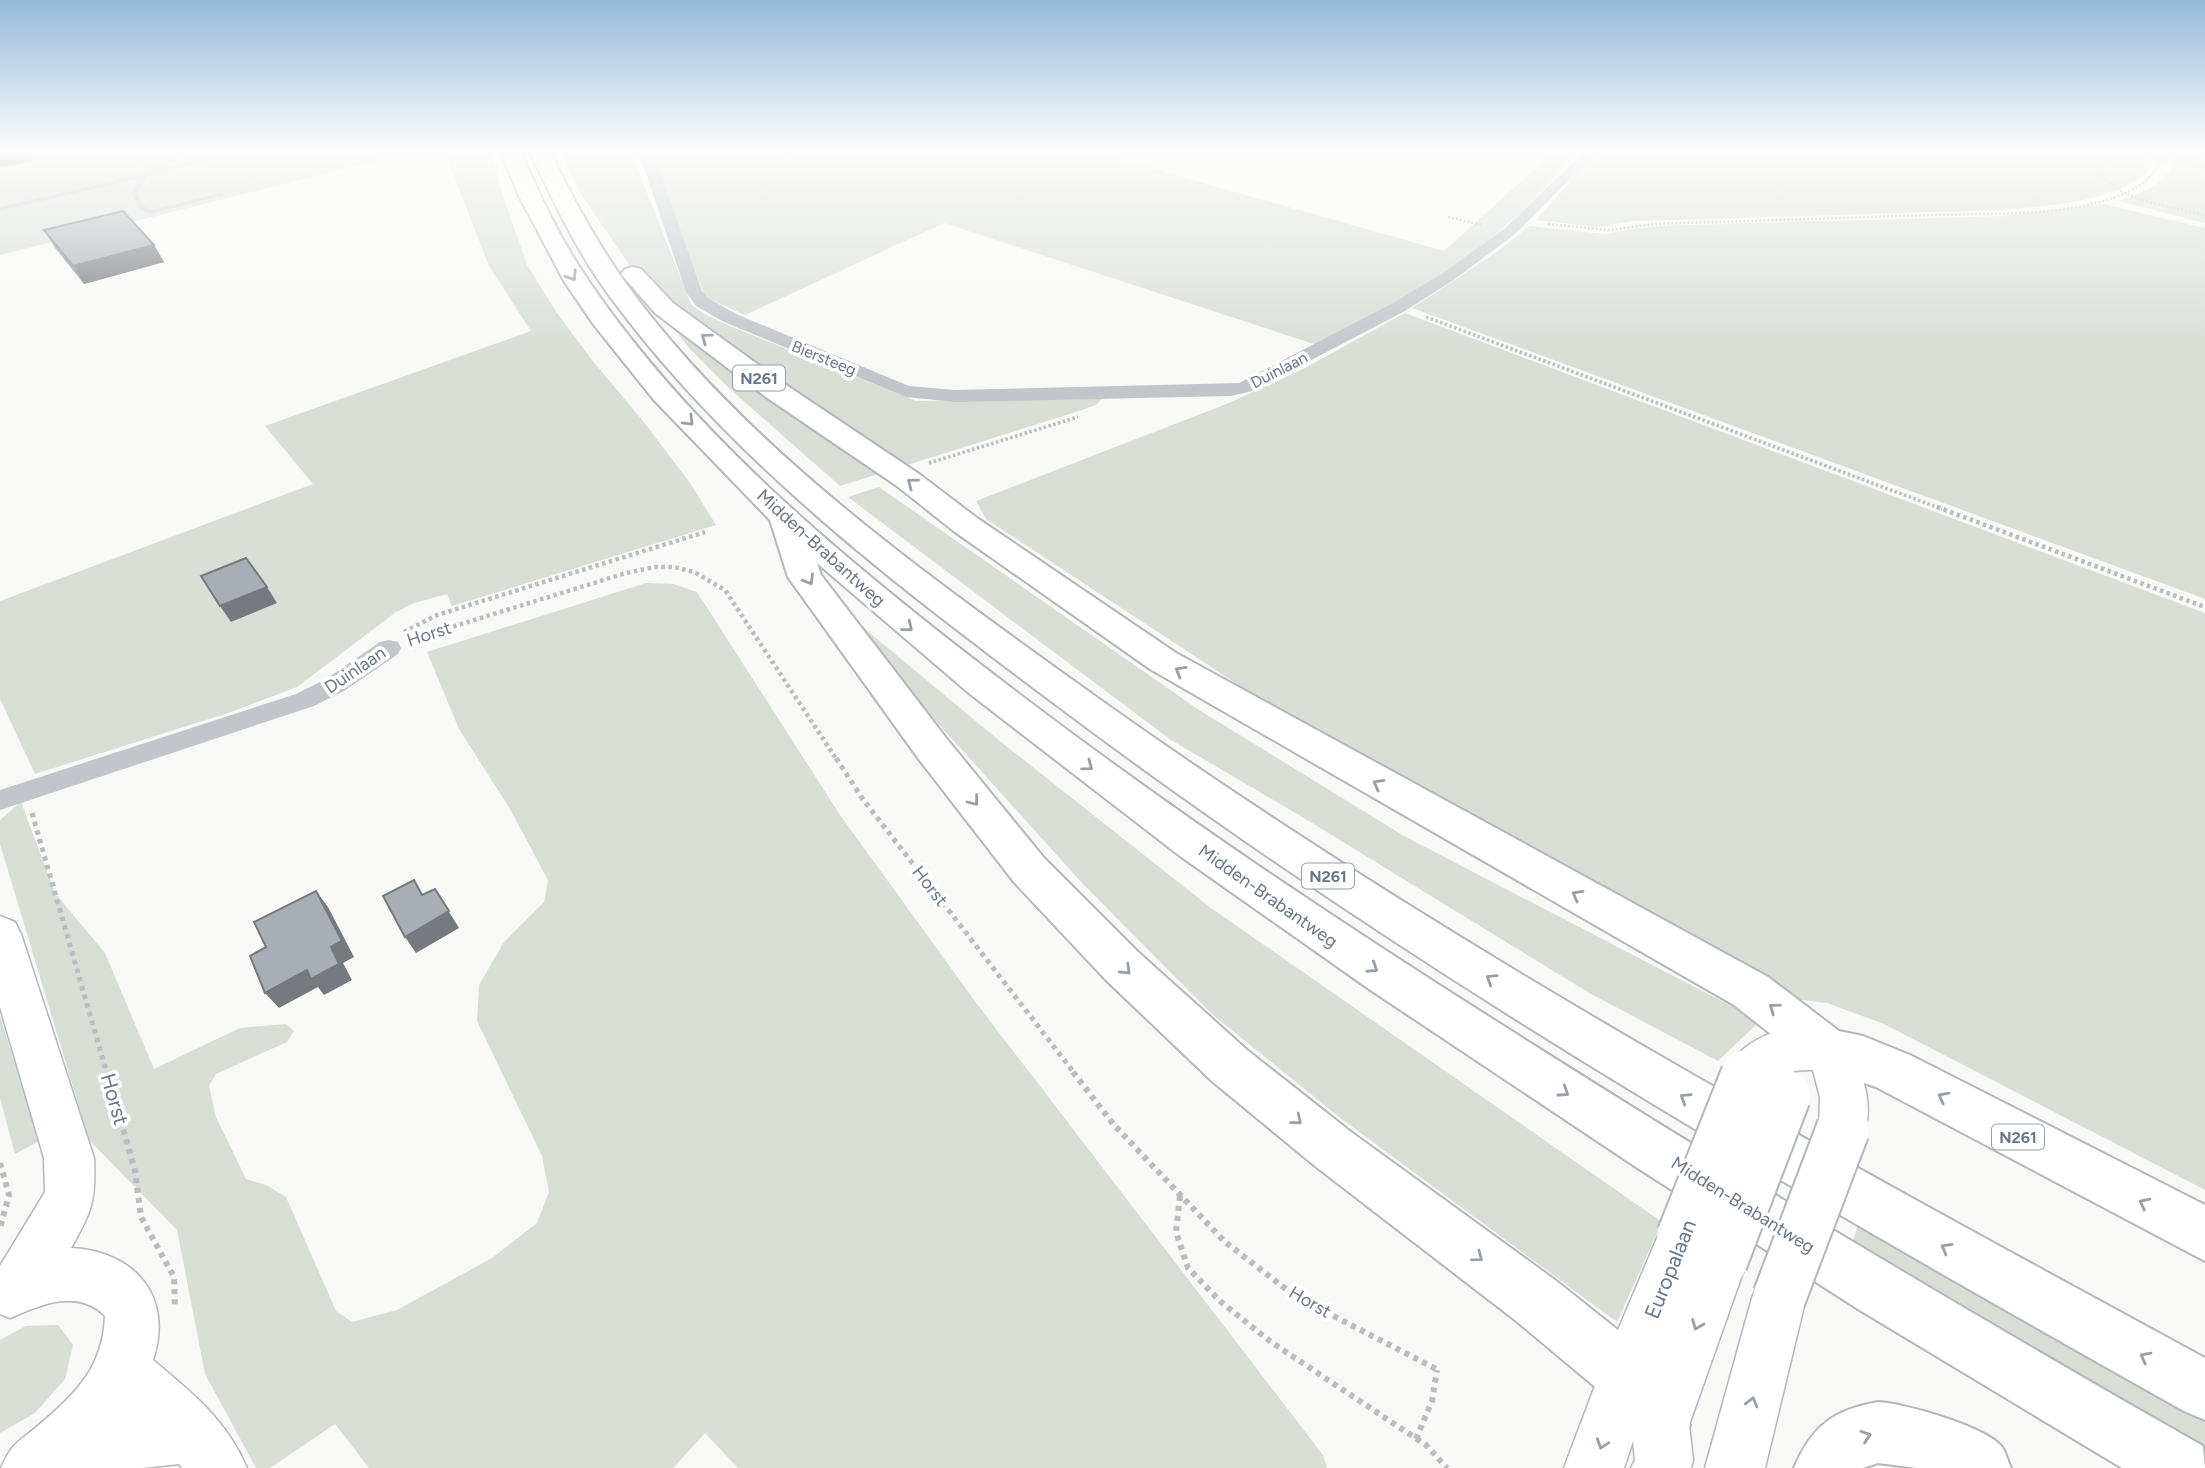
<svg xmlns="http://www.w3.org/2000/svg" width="2205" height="1468" viewBox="0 0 2205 1468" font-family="Figtree,sans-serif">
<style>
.green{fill:#d8ddd6}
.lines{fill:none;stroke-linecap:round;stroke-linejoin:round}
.secondary-casing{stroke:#b2b7bc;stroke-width:3}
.highway-casing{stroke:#b3b6ba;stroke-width:4}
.path-far4{stroke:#babcbf;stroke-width:2.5;stroke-dasharray:2 2;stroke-linecap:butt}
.path-far3{stroke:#babcbf;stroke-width:3.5;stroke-dasharray:2.5 2.5;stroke-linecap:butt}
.path-far2{stroke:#babcbf;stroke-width:4.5;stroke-dasharray:3.5 3.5;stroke-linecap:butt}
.path-far1{stroke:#babcbf;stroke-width:5;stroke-dasharray:4.5 4.5;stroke-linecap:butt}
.path{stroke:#babcbf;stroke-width:6;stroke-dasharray:5 5;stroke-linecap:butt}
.lane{fill:#c2c5c9;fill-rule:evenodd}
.street{fill:#c2c5c9;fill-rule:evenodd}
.secondary{fill:#fff;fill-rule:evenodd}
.highway{fill:#fff;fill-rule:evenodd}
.secondary-bridge-casing{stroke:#b2b7bc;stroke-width:56;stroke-linecap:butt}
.secondary-bridge{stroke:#fff;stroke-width:52}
.wall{fill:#90969b}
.shaded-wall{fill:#767a7e}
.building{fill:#a8aeb4;stroke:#767a7e;stroke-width:2}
.oneway{stroke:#979fa9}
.labels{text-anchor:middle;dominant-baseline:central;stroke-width:7;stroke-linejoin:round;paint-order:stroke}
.far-street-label{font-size:16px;fill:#6a7684;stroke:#fff}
.shield{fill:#fff;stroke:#979fa9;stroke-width:2}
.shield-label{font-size:16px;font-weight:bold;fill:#6a7684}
.street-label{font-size:18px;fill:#6a7684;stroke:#fff}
.near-street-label{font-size:21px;fill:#6a7684;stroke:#fff}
</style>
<rect width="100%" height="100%" fill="#f8f8f6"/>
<g class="green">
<path d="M0 150H420L0 255Z"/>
<path d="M444 150H491L502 193 527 265 557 313 592 360 643 421 690 483 716 525 452 606 447 594 414 603 396 612 297 687 228 713 35 774 0 699V601L313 484 265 426 531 331 489 266Z"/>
<path d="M560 150H630L691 304 704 314 730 326 916 401 1103 398 1096 405 1079 411 840 486 729 388 689 348 664 316 579 191Z"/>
<path d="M648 150H807L782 162 814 150H1087L1444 251 1556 150H1581C1551 182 1520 216 1485 243 1434 282 1375 317 1317 345L944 223 745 315 709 299 704 294Z"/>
<path d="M1598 150H2092L2154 161C2134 202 2042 206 2002 210L1633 221 1598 227 1536 220Z"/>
<path d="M2177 150H2205V223L2118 201C2145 193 2173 181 2177 150Z"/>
<path d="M2103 204 2205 228V599L1412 308 1494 254 1530 226 1604 234 1653 226 2004 216Z"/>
<path d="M1405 313 2205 613V1190L1884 1024 1827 1003 1802 1000 1316 736 986 519 976 501 1229 403 1305 368Z"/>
<path d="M879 487 1199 710 1404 836 1760 1021 1718 1061 1591 994 1299 815 1171 740 848 497Z"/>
<path d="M646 583 673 584 697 592 840 815 977 1004 1323 1455 1327 1468H738L705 1433 673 1468H369L335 1424 270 1468H256L205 1374 177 1230 89 1140 0 844V820L21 802 55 893 105 953 154 1069 240 1028 286 1024 294 1031 287 1042 216 1074 209 1086 216 1117 246 1179 266 1185 286 1197 336 1311 352 1322 397 1310 492 1258 537 1223 549 1192 542 1156 477 1021 479 985 504 942 544 902 548 880 510 809 459 729 427 652Z"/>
<path d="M859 624 1001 742 1211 908 1662 1222 1617 1322 1339 1117 1212 1014 1082 883 852 628Z"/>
<path d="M0 1016 39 1141 15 1154 0 1098Z"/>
<path d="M1859 1223 2205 1419V1455L1850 1248Z"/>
<path d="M58 1325 73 1345 65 1379 35 1413 0 1433V1340L26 1326Z"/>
</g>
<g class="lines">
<g class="secondary-casing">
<g id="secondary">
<path d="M0 916 15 922 21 934 94 1158C96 1201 92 1211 71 1248 135 1251 174 1297 153 1360 192 1393 226 1419 247 1468H182L179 1464 143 1468H1C13 1441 19 1442 40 1424 77 1393 103 1366 105 1316 77 1288 41 1305 10 1318L0 1314V1266L45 1192 44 1158 0 1007Z"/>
<path d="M1801 1028 1827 1029 1843 1035C1862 1072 1878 1105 1860 1145L1843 1152 1826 1145 1819 1129 1820 1097 1813 1070C1774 1069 1779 1085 1747 1097L1730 1091 1723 1076C1737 1046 1768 1029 1801 1028Z"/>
<path d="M1683 1211 1701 1219 1708 1240 1721 1235 1740 1242 1747 1261 1689 1425 1693 1460 1691 1468H1631L1635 1460 1633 1441 1624 1468H1564L1599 1375 1665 1219Z"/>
<path d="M1779 1271 1798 1279 1806 1298 1765 1468H1705L1752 1298 1760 1279Z"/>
</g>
</g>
<g class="highway-casing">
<g id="highway">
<path d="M500 150H520C540 196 561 241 590 283 700 444 864 576 1018 693 1173 811 1334 919 1499 1023 1730 1170 1965 1311 2203 1446L2205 1468H2122L1858 1309 1636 1167 1369 989 1180 856 970 694 817 563 821 575 946 738 1044 858 1138 952 1247 1050 1351 1132 1555 1280 1648 1354 1665 1371 1690 1425 1681 1446 1660 1455 1639 1446 1623 1413 1606 1396 1515 1320 1315 1166 1213 1082 1106 980 1014 882 918 758 793 584 788 577 770 520 654 400 594 325 564 281 519 196Z"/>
<path d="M529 150H549C572 197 596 242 627 285 746 449 932 579 1095 696 1446 947 1826 1152 2205 1358V1420L2184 1411C1800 1195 1416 975 1063 710 900 588 733 463 611 298 577 252 553 201 529 150Z"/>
<path d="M633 267 641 269 673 303 786 385 919 474 977 518 1176 653 1768 977 1839 1031 1863 1036 1910 1055 2205 1205V1261L1876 1087 1810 1065 1734 1005 1150 669 955 532 897 486 766 397 655 313 621 274 625 269Z"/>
<path d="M1878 1402C1904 1403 1987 1427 2002 1447 2006 1453 2008 1462 2011 1468H1916L1878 1463 1863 1468H1794C1812 1426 1833 1410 1878 1402Z"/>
</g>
</g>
<g class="path-far4">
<path d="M2106 150 2205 166"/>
<path d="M2113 150 2104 158 2098 170C2118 202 2171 206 2205 215"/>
<path d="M1448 217 1482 225"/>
<path d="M1548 224 1608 230 1655 224C1748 221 1840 218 1933 215 1991 213 2069 217 2123 194 2145 185 2157 172 2166 150"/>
</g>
<g class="path-far3">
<path d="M1426 317 1942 509"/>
<path d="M929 463 1078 417"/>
</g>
<g class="path-far2">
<path d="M1937 507 2205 607"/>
<path d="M404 632 437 615 705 532"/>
<path d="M413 639 626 573 655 567H674L694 572 725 590 837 760"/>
</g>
<g class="path-far1">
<path d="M836 758 862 798 1075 1074"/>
<path d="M32 813 107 1074"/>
</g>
<g class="path">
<path d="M107 1072 135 1171 141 1217 174 1277 175 1309"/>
<path d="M1073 1072 1114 1125 1225 1242 1295 1296 1440 1371"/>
<path d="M0 1163 9 1195 0 1228"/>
<path d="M1180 1196 1176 1232 1188 1268 1221 1302 1271 1342 1426 1445 1447 1468"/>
<path d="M1416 1439 1432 1401 1437 1370"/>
</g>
<path class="lane" d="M137 151H141L155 167 178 151 180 154 163 167 203 160 206 162 156 172 148 176 137 194 146 208 151 210 221 193 224 195 151 214 141 210 131 194 141 178 0 211V207L144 174 150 170 137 153Z"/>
<g class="street">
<path d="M638 150H652L702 291 708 298 736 314 909 386 955 390 1239 383 1393 303 1440 275 1504 229 1586 150H1600L1514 235 1452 281 1405 311 1252 391 1231 396 955 402 906 397 724 322 696 306 686 292Z"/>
<path d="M389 640 398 642 401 648 398 654 344 691 314 706 0 810V790L296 694 326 679 380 642Z"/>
</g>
<use href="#secondary" class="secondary"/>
<use href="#highway" class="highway"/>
<g class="secondary-bridge-casing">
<g id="secondary-bridge">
<path d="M1683 1237 1747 1076"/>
<path d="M1721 1261 1784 1096"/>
<path d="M1779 1298 1843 1129"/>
</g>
</g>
<use href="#secondary-bridge" class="secondary-bridge"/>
</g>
<path class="wall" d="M44 230 154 245 164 262 84 284 55 248Z"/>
<g class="shaded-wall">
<path d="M25 150H31L32 162 0 167V155Z"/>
<path d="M154 245 164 262 84 284 73 266Z"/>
<path d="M267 587 277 603 231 622 220 606Z"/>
<path d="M435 889 459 928 416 953 405 937Z"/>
<path d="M316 891 328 907 354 957 343 963 352 980 324 995 318 987 279 1008 265 993Z"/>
</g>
<g class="building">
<path d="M0 150H25V151L0 155Z"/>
<path d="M123 211 154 245 73 266 44 230Z"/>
<path d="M246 558 267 587 220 606 201 576Z"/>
<path d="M414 880 422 895 435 889 449 911 405 937 383 896Z"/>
<path d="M316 891 342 941 331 947 339 964 311 979 307 970 265 993 250 956 266 947 254 922Z"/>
</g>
<defs><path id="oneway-chevron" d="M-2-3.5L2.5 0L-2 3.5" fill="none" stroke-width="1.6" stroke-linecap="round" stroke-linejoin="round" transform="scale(1.75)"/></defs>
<g class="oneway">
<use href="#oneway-chevron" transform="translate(572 276) rotate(57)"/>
<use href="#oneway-chevron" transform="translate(706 338) rotate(-144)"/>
<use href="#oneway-chevron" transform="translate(689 421) rotate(45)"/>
<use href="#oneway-chevron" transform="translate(912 483) rotate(-143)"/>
<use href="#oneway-chevron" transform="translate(809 580) rotate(59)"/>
<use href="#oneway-chevron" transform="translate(908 627) rotate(39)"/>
<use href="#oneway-chevron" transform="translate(1180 671) rotate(-150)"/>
<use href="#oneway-chevron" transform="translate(1088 766) rotate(37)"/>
<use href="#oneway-chevron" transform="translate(1378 784) rotate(-151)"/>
<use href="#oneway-chevron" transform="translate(974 801) rotate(52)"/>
<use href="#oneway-chevron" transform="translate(1577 895) rotate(-151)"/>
<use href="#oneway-chevron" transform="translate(1373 968) rotate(33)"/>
<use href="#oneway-chevron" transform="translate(1126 970) rotate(44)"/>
<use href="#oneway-chevron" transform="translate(1491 979) rotate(-148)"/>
<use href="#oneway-chevron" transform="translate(1774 1008) rotate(-144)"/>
<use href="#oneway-chevron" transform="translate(1564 1092) rotate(33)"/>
<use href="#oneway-chevron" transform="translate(1943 1097) rotate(-152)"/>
<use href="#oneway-chevron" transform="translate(1685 1098) rotate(-148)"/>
<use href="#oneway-chevron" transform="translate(1297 1120) rotate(39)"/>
<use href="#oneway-chevron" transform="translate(2144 1203) rotate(-153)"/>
<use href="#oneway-chevron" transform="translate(1946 1248) rotate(-150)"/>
<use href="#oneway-chevron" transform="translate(1478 1257) rotate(37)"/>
<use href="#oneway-chevron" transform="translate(1697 1325) rotate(112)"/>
<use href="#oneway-chevron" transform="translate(2145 1357) rotate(-152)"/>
<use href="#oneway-chevron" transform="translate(1752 1402) rotate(-75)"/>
<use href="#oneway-chevron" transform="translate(1866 1436) rotate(-18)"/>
<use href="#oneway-chevron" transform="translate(1602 1444) rotate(109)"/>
</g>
<linearGradient id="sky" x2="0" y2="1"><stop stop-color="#95badb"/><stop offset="0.42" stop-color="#fcfcfb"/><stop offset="1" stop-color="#fcfcfb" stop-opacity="0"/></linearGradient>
<rect width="2205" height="355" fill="url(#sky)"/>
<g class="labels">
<g class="far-street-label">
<text transform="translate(824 358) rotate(22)">Biersteeg</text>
<text transform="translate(1279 370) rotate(-27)">Duinlaan</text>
</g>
<g class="shield">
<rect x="733" y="365.5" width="52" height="25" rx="5"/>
<rect x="1302" y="863.5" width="52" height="25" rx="5"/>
<rect x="1992" y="1124.5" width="52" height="25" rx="5"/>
</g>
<g class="shield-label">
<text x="759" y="378">N261</text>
<text x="1328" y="876">N261</text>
<text x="2018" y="1137">N261</text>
</g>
<g class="street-label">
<text transform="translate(821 548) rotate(42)">Midden-Brabantweg</text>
<text transform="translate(429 634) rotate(-18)">Horst</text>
<text transform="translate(355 670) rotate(-34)">Duinlaan</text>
<text transform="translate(930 886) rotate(52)">Horst</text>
<text transform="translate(1268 896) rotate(35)">Midden-Brabantweg</text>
<text transform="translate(1743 1205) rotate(32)">Midden-Brabantweg</text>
<text transform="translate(1310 1302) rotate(30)">Horst</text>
</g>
<g class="near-street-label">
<text transform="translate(115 1099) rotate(74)">Horst</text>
<text transform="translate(1670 1269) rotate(-68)">Europalaan</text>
</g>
</g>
</svg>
